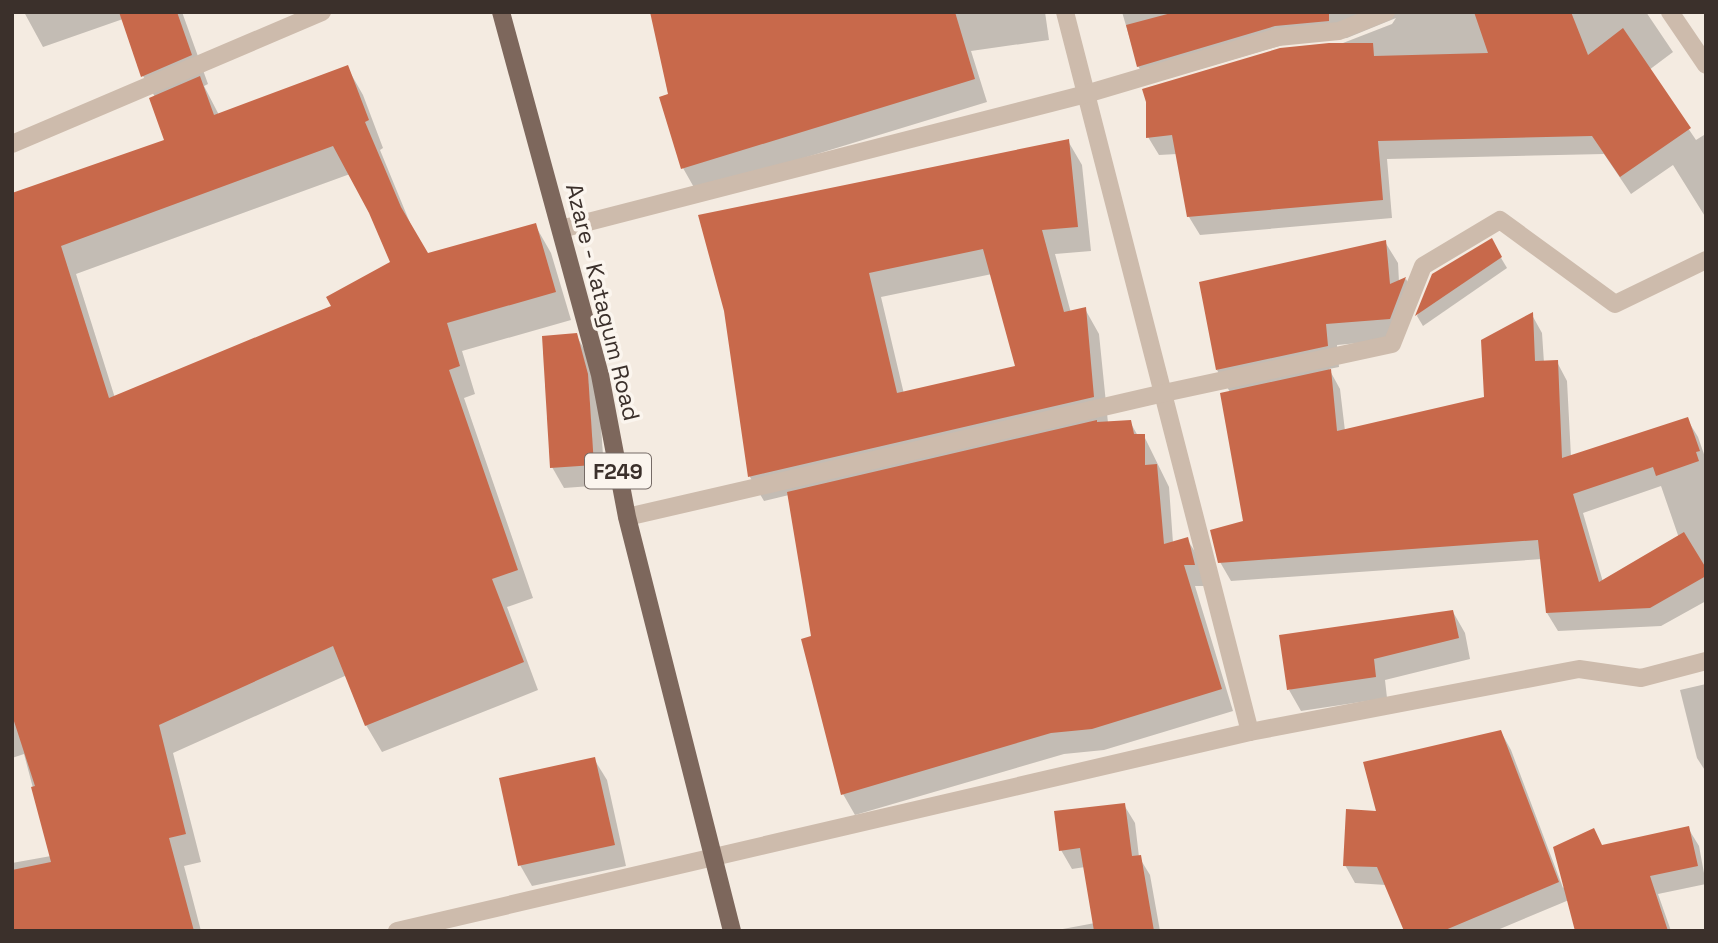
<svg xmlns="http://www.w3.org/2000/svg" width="1718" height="943" viewBox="0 0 1718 943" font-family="'Space Grotesk',sans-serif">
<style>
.shadow{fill:#0003;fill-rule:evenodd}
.building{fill:#c8694b;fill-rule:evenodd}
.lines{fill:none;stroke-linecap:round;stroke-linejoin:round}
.minor{stroke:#cdbbac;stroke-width:18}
.primary{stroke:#7d675c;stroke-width:18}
.labels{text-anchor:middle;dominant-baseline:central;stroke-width:7;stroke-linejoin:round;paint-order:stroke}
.shield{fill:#fbf5ee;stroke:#756b66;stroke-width:2}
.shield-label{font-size:21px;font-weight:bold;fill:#3b302b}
.street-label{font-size:23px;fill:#3b302b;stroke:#fbf5ee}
</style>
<rect width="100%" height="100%" fill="#f4ebe1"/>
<g class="shadow">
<path d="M24 12H182L208 84 204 86 219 115 347 67 363 95 383 148 380 150 415 235 427 255 535 225 551 253 571 320 462 351 475 394 464 398 533 598 507 607 538 690 382 752 366 725 347 675 173 753 201 862 184 866 201 931H12V863L51 856 24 754 12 758V195L166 141 155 97 143 76 123 19 43 47ZM350 174 371 213 392 263 333 306 115 398 76 274Z"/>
<path d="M652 12H1045L1049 40 971 51 987 102 696 191 683 168Z"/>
<path d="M1122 12H1646L1673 52 1649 70 1696 140 1704 135 1706 137V218L1673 165 1631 194 1604 154 1387 159 1392 218 1200 235 1189 217 1177 154 1159 155 1148 137 1343 43 1392 24 1396 18 1347 38 1286 44 1149 84 1138 66Z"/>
<path d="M1068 141 1082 165 1091 251 1055 254 1071 313 1085 309 1099 334 1108 423 1130 422 1138 436H1144L1169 487 1173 543 1187 539 1200 560 1206 586H1195L1233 711 1104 750 1064 754 855 815 843 794 813 638 789 495 764 501 750 477 726 311ZM992 274 1017 368 904 394 881 297Z"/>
<path d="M1491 241 1507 268 1423 326 1417 316 1434 275Z"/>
<path d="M1385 242 1398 263 1399 282 1406 279 1417 299 1401 339 1337 345 1339 367 1329 369 1340 389 1345 431 1486 398 1532 315 1542 333 1544 363 1557 362 1567 381 1571 457 1687 419 1698 437 1706 460V601L1661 626 1558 631 1547 613 1542 559 1231 581 1220 562 1245 522 1230 392 1217 370ZM1661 486 1679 538 1603 582 1583 513Z"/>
<path d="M576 335 588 356 599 397 605 485 564 488 552 467Z"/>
<path d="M1453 612 1465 633 1470 659 1385 680 1387 698 1301 711 1289 690Z"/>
<path d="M1706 684V772L1697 758 1680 690Z"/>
<path d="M1501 732 1511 750 1563 888 1603 847 1688 828 1699 846 1706 884 1658 894 1671 931H1577L1569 900 1495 931H1405L1386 885 1355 883 1345 865 1379 812Z"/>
<path d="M594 759 607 780 626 866 532 886 520 865Z"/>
<path d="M1124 805 1135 823 1139 857 1150 875 1160 931H1052L1095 923 1085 867 1072 869 1061 850Z"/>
</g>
<g class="building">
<path d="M119 12H177L192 55 141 77Z"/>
<path d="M650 12H955L975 79 681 169 659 97 668 94Z"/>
<path d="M1175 12H1329V21L1275 26 1137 67 1126 25Z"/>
<path d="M1474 12H1571L1588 55 1623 28 1691 128 1620 177 1592 136 1378 141 1383 200 1187 217 1172 135 1146 138V102L1142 89 1280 48 1329 43H1373L1374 56 1488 53Z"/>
<path d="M348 65 369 120 365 122 401 207 428 253 536 223 556 292 447 323 460 366 449 370 518 570 492 579 524 662 365 726 333 646 159 725 186 834 169 838 194 931H12V870L51 862 31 787 35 786 12 715V193L164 140 149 98 200 76 214 115ZM333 146 369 213 390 262 326 297 331 306 109 398 61 246Z"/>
<path d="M1069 139 1078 227 1042 230 1064 312 1086 307 1094 397 748 477 724 311 698 215ZM983 249 1015 366 897 393 869 273Z"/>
<path d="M1492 238 1502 257 1415 316 1432 274Z"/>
<path d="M1386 240 1390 284 1406 277 1390 319 1326 324 1328 346 1216 370 1199 282Z"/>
<path d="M1533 312 1535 361 1558 360 1562 458 1688 417 1700 451 1696 452 1699 461 1656 476 1653 467 1573 494 1599 582 1684 532 1706 568V576L1650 608 1546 613 1538 540 1218 563 1210 530 1243 521 1220 393 1331 369 1337 431 1484 397 1481 340Z"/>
<path d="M577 333 588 374 594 465 550 468 542 336Z"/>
<path d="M1097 420V422L1131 420 1134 434H1145V465L1157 464 1164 544 1188 537 1195 565H1184L1222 689 1092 729 1051 733 841 795 801 639 811 636 787 492Z"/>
<path d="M1453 610 1459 638 1374 659 1376 677 1287 690 1279 635Z"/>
<path d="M1501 730 1559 882 1443 931H1404L1377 867 1343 866 1346 809 1376 811 1363 762Z"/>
<path d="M595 757 615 845 518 866 499 778Z"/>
<path d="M1125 803 1132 856 1141 855 1154 931H1094L1080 848 1059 851 1054 811Z"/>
<path d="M1689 826 1698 866 1650 876 1668 931H1575L1553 847 1594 828 1602 845Z"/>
</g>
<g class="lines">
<g class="minor">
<path d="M1065 12 1250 732"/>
<path d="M1670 12 1706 65"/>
<path d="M12 144 322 12"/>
<path d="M561 229 1086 94 1278 37 1339 31 1386 12"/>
<path d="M627 517 1164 393 1392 344 1423 266 1500 220 1615 304 1706 260"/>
<path d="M397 931 1250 732 1579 669 1641 678 1706 661"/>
</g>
<path class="primary" d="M501 12 600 375 627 517 732 931"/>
</g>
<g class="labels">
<rect class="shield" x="585" y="453.5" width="66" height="35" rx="5"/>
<g class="shield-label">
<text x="618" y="471">F249</text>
</g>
<g class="street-label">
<text transform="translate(603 302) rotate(76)">Azare - Katagum Road</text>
</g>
</g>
<rect width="1718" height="943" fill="none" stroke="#3b302b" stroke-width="28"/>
</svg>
